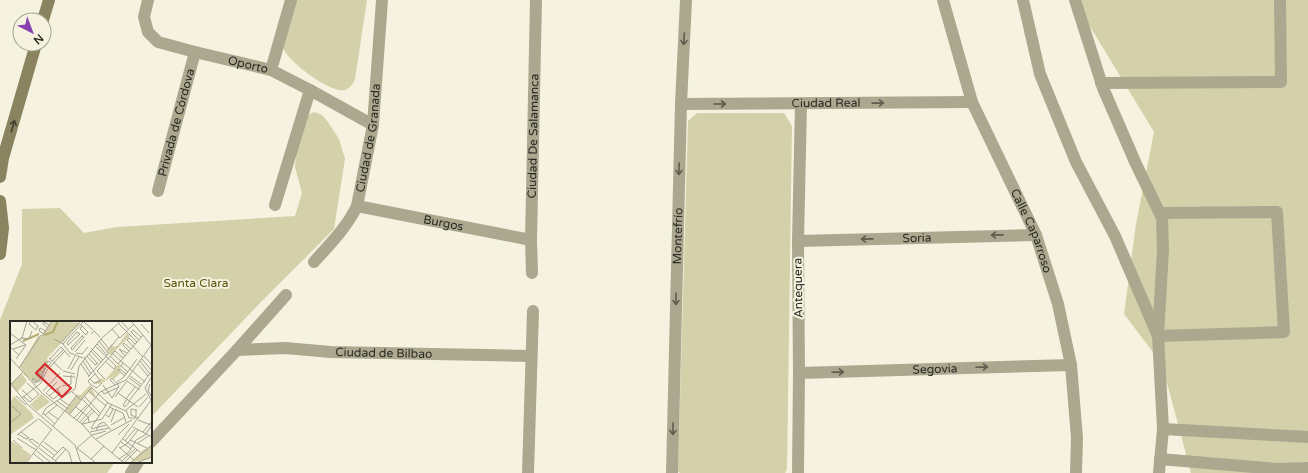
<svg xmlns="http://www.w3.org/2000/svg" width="1308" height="473" viewBox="0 0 1308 473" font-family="'Varela Round',sans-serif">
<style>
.green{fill:#d4d0a9}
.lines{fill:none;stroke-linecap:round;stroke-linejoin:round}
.street{stroke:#aba88f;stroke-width:12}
.secondary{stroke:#89845f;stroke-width:12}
.oneway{stroke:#5e5c4e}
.oneway2{stroke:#424031}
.labels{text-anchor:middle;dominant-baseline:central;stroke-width:4;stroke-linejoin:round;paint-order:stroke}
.street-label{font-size:12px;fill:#2a2922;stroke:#f5f3e0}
.park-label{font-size:12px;fill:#5c540c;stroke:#f5f3e0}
.inset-river{fill:none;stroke:#b5ae73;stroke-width:2}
.inset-road{fill:none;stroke:#a4a294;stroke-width:1}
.view{fill:#d62828;fill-opacity:0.15;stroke:#d62828;stroke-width:2}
.inset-edge{fill:none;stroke:#2a2922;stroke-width:2}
</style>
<rect width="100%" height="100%" fill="#f5f3e0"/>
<g class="green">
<path d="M293 0H367L355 79C353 84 350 88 345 90 331 94 281 58 281 42 281 38 284 33 285 30 287 20 290 10 293 0Z"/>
<path d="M1074 0H1308V473H1191L1162 364 1124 314 1136 224 1154 132Z"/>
<path d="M314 112 322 115 328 122 339 139 345 159 334 229 260 303 151 417V322H11V462H115L107 473H0V320L22 264V209L60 208 84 233 117 227 295 216 302 193 295 167 296 155 306 116Z"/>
<path d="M697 113H784L792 126 787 469 785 473H680L678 471 688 121Z"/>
</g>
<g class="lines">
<g class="street">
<path id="s1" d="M148 0 144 17 148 32 158 42 195 52 271 70 310 90 373 125"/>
<path id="s2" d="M943 0 972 102 1036 235 1058 304 1071 365 1077 438 1076 473"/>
<path d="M1023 0 1040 74 1076 162 1115 236 1158 336 1284 332 1277 212 1160 213"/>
<path d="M1075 0 1103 88 1136 164 1162 218 1163 250 1158 336 1163 429 1159 473"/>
<path d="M271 70 291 0"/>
<path d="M1101 83 1281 82 1280 0"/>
<path id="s3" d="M681 104 972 102"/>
<path id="s4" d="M158 191 195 52"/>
<path d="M275 205 310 90"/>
<path id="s5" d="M357 206 531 240"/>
<path id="s6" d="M798 241 1036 235"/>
<path id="s7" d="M314 262C330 244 347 227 357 206L373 125 382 0"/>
<path id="s8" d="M532 273 531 240 536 0"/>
<path id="s9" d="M237 350 285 348 331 352 531 356"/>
<path id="s10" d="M799 373 1071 365"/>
<path d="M1163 429 1308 437"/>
<path d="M151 442 237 350 286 295"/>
<path d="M1160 459 1277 469"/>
<path d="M131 473 138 462"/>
<path d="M528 473 533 311"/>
<path id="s11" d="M672 473 681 104 686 0"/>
<path d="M798 473 799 373 798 241 801 104"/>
<path d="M1277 473V469L1308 468"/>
</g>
<g class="secondary">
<path d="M43 20 49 0"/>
<path d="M0 177 3 158 36 44"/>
<path d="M0 201 3 228 0 254"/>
</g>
</g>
<defs><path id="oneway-shaft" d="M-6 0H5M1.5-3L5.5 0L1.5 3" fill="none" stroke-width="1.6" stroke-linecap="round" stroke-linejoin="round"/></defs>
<g class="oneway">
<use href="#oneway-shaft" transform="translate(684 39) rotate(93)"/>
<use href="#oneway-shaft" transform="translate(878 103) rotate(-1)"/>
<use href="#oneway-shaft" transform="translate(720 104)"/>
<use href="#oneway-shaft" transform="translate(679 169) rotate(91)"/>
<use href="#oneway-shaft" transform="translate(997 235) rotate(179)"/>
<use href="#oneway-shaft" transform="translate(867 239) rotate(179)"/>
<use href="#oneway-shaft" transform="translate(676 299) rotate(91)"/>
<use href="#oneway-shaft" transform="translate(982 367) rotate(-2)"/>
<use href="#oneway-shaft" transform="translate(838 372) rotate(-2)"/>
<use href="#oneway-shaft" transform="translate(673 429) rotate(91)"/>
</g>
<use class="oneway2" href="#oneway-shaft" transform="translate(13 126) rotate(-73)"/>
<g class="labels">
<g class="street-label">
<text stroke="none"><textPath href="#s1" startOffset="140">Oporto</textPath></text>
<text stroke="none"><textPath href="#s3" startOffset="145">Ciudad Real</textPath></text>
<text stroke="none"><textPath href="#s4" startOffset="71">Privada de Córdova</textPath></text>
<text stroke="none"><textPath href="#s8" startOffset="137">Ciudad De Salamanca</textPath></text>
<text stroke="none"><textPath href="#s7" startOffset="140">Ciudad de Granada</textPath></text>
<text stroke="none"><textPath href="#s5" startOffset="88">Burgos</textPath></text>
<text stroke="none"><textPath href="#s2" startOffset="248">Calle Caparroso</textPath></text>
<text stroke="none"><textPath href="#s11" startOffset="237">Montefrío</textPath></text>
<text stroke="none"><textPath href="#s6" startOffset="119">Soria</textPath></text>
<text transform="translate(798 288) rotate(-91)">Antequera</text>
<text stroke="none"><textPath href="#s9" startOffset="147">Ciudad de Bilbao</textPath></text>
<text stroke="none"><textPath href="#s10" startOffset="136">Segovia</textPath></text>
</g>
<g class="park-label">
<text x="196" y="283">Santa Clara</text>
</g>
</g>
<g transform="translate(10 321)">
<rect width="142" height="142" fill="#f5f3e0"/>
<path d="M42 0 70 2 37 37 38 43 26 62 15 54 10 46 28 15 31 16ZM117 12 120 15 101 34 98 31 101 23 104 26 108 24ZM109 43 112 45 108 49 110 52 104 58 102 56 90 63H83L92 57 95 59ZM12 53 17 60 7 71 1 63ZM80 64 86 76 78 70 60 93 55 90 67 74H71ZM31 73 40 81 27 90 20 84ZM4 75 21 91 24 97 0 114V82ZM0 119 21 134 15 142H0ZM142 124 141 137 120 142 132 130Z" fill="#d4d0a9"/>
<path class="inset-river" d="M34 14 43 11 48 0M13 20 29 13"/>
<path class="inset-road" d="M21 0 19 3 26 9 28 5 22 0M73 0 83 9M111 0 119 9M121 0 142 25M109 3 127 21M131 3 139 12M71 4 78 11 76 14 70 8 72 5M38 7 33 3 34 1 39 4M102 8 110 17 124 3M67 11 70 13 58 24 57 22ZM0 12 16 24 6 38M34 13 29 10 30 7 36 10M81 13 84 10 90 16M32 15 42 0M72 15 74 16 62 29 61 27 73 14M11 17 19 18 22 10M44 18 53 23 60 32 73 37M91 18 99 28M129 19 121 11 123 9 131 16M89 20 99 33M51 22 71 0M53 23 74 0M87 23 97 34M125 23 119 17 117 19 133 36M0 24 12 17 17 0M85 25 106 45 104 48 96 41M0 26 9 34M81 27 93 39M3 28 15 24M81 30 91 41M97 30 109 16M119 30 113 24 114 22 121 28M65 31 75 19M66 32 72 33 78 26M79 33 88 43M103 33 135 61M77 35 85 44 88 42M100 35 108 43 133 14M115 35 109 28 117 32M134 35 142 44M74 36 90 60 84 62 80 58M0 37 33 73 73 104 84 117 114 142M39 37 52 49M40 38 51 26 60 36M42 40 54 28M73 40 81 53M130 40 140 53M113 42 111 45 118 51M71 43 79 55M128 43 138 55M9 47 31 14M58 48 65 35M61 49 69 36M53 50 65 53M33 51 30 49 32 46 35 48 31 59 25 62 22 59 23 57 27 60 31 57 32 54V52L33 51 35 48 41 42 39 40 34 42M85 53 78 60 81 64 87 67 92 62M53 55 65 56M115 55 108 49 110 48 116 53M120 55 131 63M78 56 99 32M119 57 130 65M30 58 26 54 28 51 32 55M95 58 87 50 105 30 113 37M117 60 130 69M107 61 114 56 127 38M0 62 18 84 65 124 71 142M17 62 29 73M1 63 12 52M140 63 138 70 142 76M93 64 102 77 109 65 102 57 100 59 105 64M52 65 61 63V54M82 67 98 82 116 90M12 69 23 79M33 70 50 52M78 70 96 85M92 70 94 73 109 66M62 71 71 79M36 72 43 78 50 73 47 67M36 72 47 61M108 72 128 86M6 75 16 84M13 75 20 81 29 73M39 75 51 65M74 75 91 93M105 76 117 60M12 77 31 62 37 49 55 30M50 78 60 85M72 78 89 95M116 78 125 66M117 78 113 84 115 86 120 80M141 79 135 67 142 55M47 80 58 88M119 80 142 50 132 38M66 86 78 96 79 101M99 86 113 92 116 101M129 86 138 76M126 89V96L121 94V88L127 89M38 91 48 98M33 92 45 103M32 94 36 87 65 68 69 45 91 18 111 0M35 94 47 84M59 94 82 66M96 94 99 96 103 88M64 97 78 83M129 97H119L116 89 136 73M29 98 42 109M67 99 90 71 116 59 142 23M128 99 141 104M70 101 82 88M101 101 106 88M0 102 11 93 2 85M72 103 84 90M73 103 92 98 102 83M101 104 115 96M43 105 67 74M123 106 142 116M81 107 98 81M81 108 96 104M86 110 89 103 94 101 101 109M80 111 99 107M133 111 142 100M8 113 16 118 19 117 11 111M7 114 28 98M82 114 67 127 86 142M82 114 96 110M108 114 119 103M7 117 26 129M86 118 122 99M113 118 130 131M3 119 12 127M120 119 137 127M115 120 125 108M34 121 47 131M111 121 121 128M128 122 140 114M31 124 44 134M27 126 19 119 22 118 29 123M109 126 124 139M29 127 48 142M110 127 118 122 128 109M27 130 41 142M102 132 142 78M24 133 35 142M42 137 53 126 59 131 62 142M81 138 94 125M109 138 119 131 126 119 135 114 142 104M45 140 56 128M112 140 125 128M16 142 42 108M114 142 127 129M120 142 142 124M126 142 142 136"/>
<path class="view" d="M35 43 61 67 52 76 26 52Z"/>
<rect width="142" height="142" class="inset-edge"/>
</g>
<g transform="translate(32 32) rotate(138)"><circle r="19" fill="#f5f3e0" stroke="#a4a294"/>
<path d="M0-3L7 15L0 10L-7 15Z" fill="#893eb0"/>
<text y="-6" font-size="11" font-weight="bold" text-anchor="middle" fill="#2a2922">N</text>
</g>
</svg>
